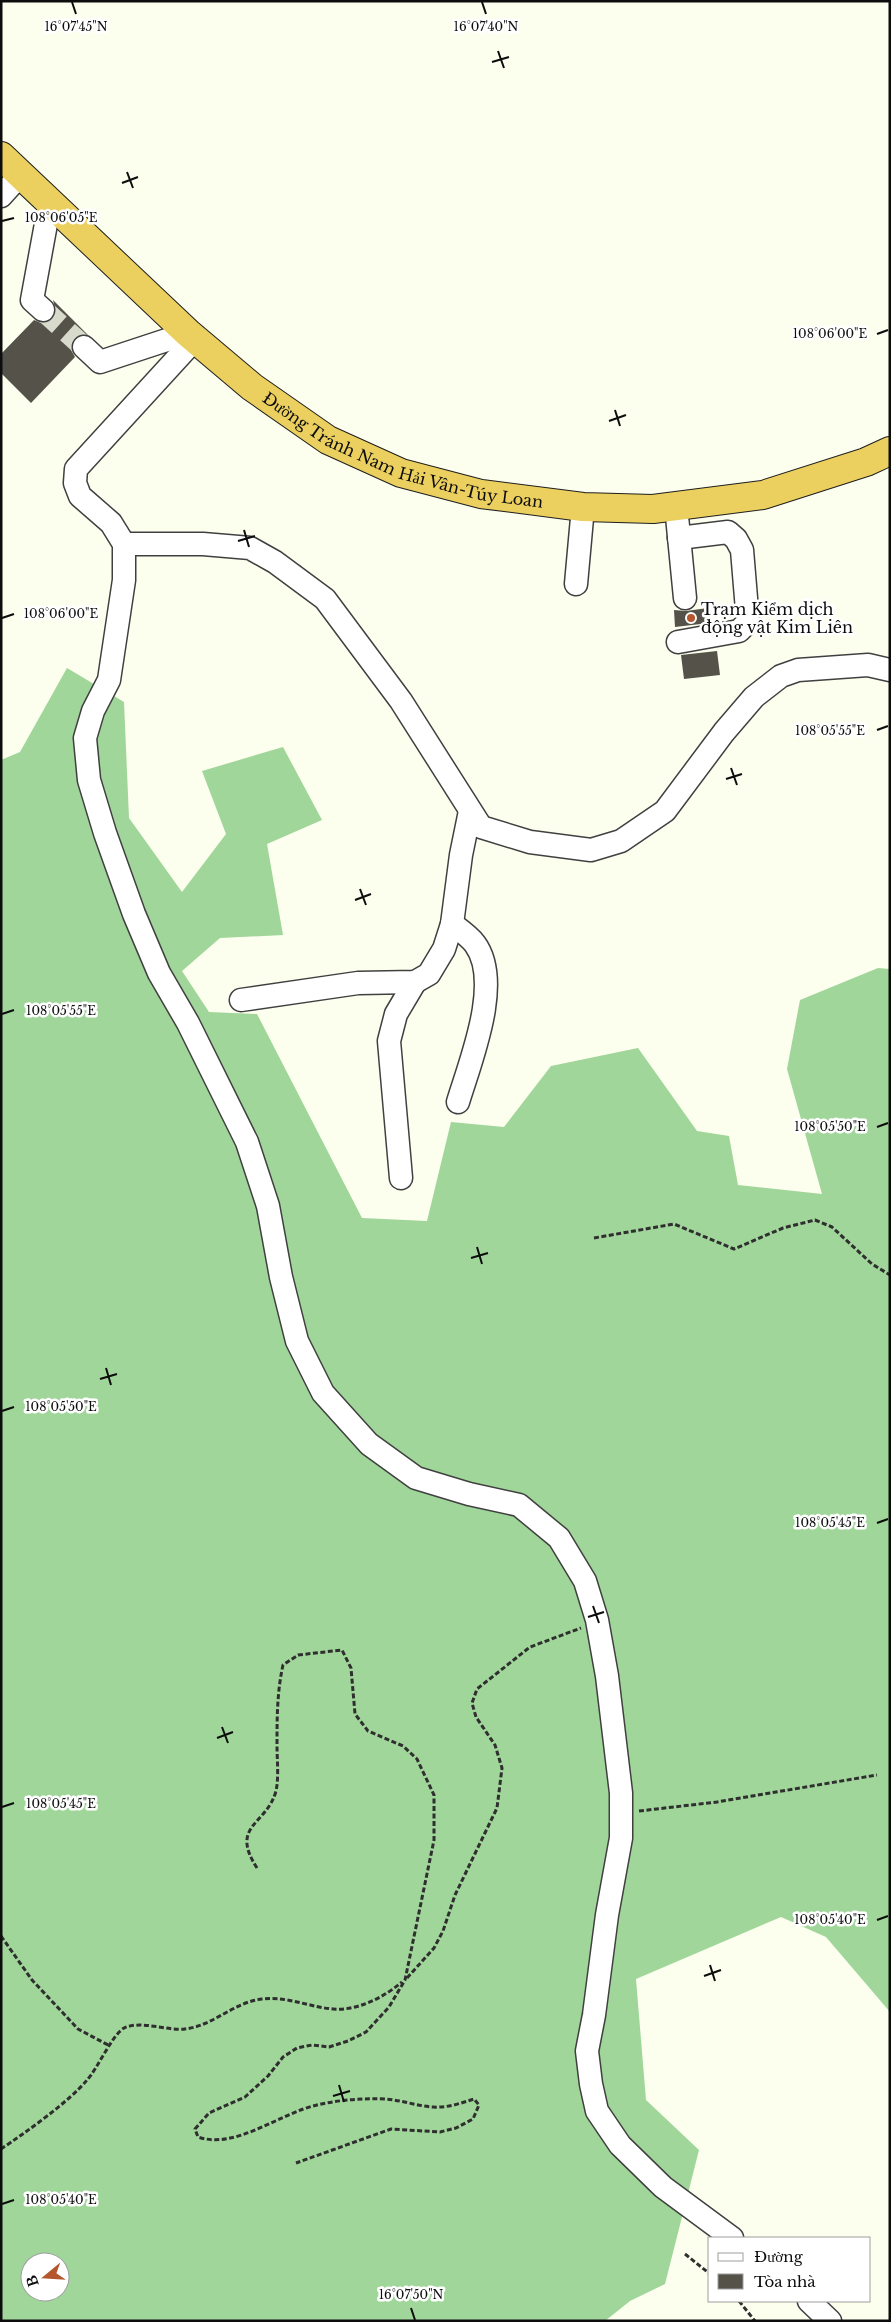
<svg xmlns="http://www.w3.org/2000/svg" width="891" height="2322" viewBox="0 0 891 2322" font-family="'Libre Baskerville',serif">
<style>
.forest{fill:#a0d69a;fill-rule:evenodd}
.building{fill:#55524a}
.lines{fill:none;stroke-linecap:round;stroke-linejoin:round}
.minor-tunnel{stroke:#d8dacc;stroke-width:22;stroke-dasharray:22 11;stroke-linecap:butt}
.minor-casing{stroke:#404040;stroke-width:25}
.highway-casing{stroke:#1e1e1e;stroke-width:30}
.path{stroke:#2f2f2f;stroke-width:3;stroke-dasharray:5 2.5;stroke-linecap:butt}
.minor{stroke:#fff;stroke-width:22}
.highway{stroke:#ebcf5f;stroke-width:28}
.ticks{fill:none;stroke:#0d0d0d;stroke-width:2}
.poi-dot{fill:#b4562e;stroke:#fff;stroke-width:2}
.labels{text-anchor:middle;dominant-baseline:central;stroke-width:5;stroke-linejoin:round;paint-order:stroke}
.street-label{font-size:16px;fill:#0d0d0d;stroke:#fff}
.poi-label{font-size:16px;fill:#0d0d0d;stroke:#fff;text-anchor:start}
.ticks-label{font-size:12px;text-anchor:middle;fill:#0d0d0d;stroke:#fff;stroke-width:5;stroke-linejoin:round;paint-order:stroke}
</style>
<rect width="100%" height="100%" fill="#fcfeee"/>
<path class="forest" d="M67 668 124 702 129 818 182 892 226 834 202 771 283 747 322 820 267 844 283 935 220 938 182 971 209 1012 257 1014 362 1218 427 1221 451 1122 504 1127 551 1066 638 1048 697 1131 729 1136 738 1185 822 1194 787 1069 800 1000 878 968 890 969V2012L826 1937 781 1917 636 1979 646 2100 699 2150 665 2284 630 2301 605 2321H1V760L20 752ZM30 2262H60V2292H30Z"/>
<g class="building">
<path d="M53 300 88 335 81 334 74 338 71 350 75 357 31 403 1 373V354L34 320 41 323 52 319 56 312Z"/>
<path d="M708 608 709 623 675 627 674 610 686 611Z"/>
<path d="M717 651 720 675 684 679 681 655Z"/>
</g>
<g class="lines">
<path class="minor-tunnel" d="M43 310 84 347"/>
<g class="minor-casing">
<g id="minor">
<path d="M1 196 21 174"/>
<path d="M43 310 32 300 50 202"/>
<path d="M195 339 76 469 75 483 80 496 111 523 124 544V580L109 680 93 711 85 738 89 780 105 833 134 914 159 973 188 1023 247 1142 268 1206 281 1277 297 1341 323 1393 369 1444 416 1478 469 1494 519 1505 559 1538 585 1581 597 1620 607 1676 621 1793V1838L607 1915 594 2015 587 2051 591 2084 597 2111 620 2145 663 2187 732 2238"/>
<path d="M84 347 100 362 188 333"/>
<path d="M676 506 685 598"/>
<path d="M124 544H203L250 548 275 562 325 599 401 701 481 827 530 842 591 850 621 841 665 811 724 732 754 697 781 676 798 670 868 665 890 670"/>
<path d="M576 584 583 507"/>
<path d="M678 642 739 631 748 622 742 550 736 539 728 532 679 538"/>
<path d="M452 924C460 930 469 936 475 944 503 982 470 1062 458 1102"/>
<path d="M241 1000 358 983 415 982 429 974 444 949 452 924 461 855 470 811"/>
<path d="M401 1178 389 1041 396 1014 415 982"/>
<path d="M809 2301 830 2321"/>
</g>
</g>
<g class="highway-casing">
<g id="highway">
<path id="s1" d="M1 156 188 333 252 387 328 440 401 473 481 494 583 507 653 509 763 495 866 462 890 451"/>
</g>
</g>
<g class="path">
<path d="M594 1238 674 1224 734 1249 783 1228 815 1220 832 1227 872 1264 890 1275"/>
<path d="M639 1811 717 1802 877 1775"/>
<path d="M257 1868C229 1825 267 1825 276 1791 279 1777 277 1760 277 1745 277 1718 277 1692 283 1665L298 1655 342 1650 351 1668 355 1714 368 1731 403 1746 417 1759 434 1795V1840L405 1980 389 2007 366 2032 348 2041 329 2047 312 2045 297 2048 283 2057 268 2076 245 2097 209 2113 195 2129 198 2137C236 2150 280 2113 317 2105 339 2100 361 2098 385 2099 401 2100 417 2106 433 2107 448 2108 461 2103 474 2099L479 2105 473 2119 456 2128 440 2132 391 2129 296 2163"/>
<path d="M1 1936 32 1980 78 2029 110 2046"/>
<path d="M407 1978 434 1948 443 1931 455 1895 497 1808 502 1768 495 1745 476 1717 472 1703 477 1689 530 1647 581 1628"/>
<path d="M1 2149C25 2133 70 2101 87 2080 98 2068 112 2035 124 2028 141 2020 167 2031 185 2029 213 2026 234 2002 262 1999 287 1996 309 2007 333 2009 358 2011 384 1997 402 1982"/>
<path d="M685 2254 710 2274"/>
<path d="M739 2301 755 2321"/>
</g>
<use href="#minor" class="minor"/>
<use href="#highway" class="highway"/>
</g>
<path class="ticks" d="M72 2 76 14M482 2 486 14M498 51 504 68M492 62 509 57M127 172 133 188M122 183 138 177M2 221 14 218M877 334 888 330M615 410 620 426M609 421 626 415M244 530 249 547M238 541 255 536M2 618 14 614M877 730 888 726M731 768 737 785M726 779 742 774M360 889 366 905M355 900 371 894M2 1014 14 1010M877 1127 888 1123M477 1247 482 1264M471 1258 488 1253M106 1368 111 1385M100 1379 117 1374M2 1411 14 1407M877 1523 888 1519M593 1606 599 1623M588 1617 604 1612M222 1727 228 1743M217 1738 233 1732M2 1807 14 1803M877 1920 888 1916M710 1965 715 1981M704 1976 721 1970M339 2085 344 2102M333 2096 350 2091M2 2204 14 2200M411 2308 415 2320"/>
<circle class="poi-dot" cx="691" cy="618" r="5"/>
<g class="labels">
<g class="street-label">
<text stroke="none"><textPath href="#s1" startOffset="508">Đường Tránh Nam Hải Vân-Túy Loan</textPath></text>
</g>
<g class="poi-label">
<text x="701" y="609">Trạm Kiểm dịch<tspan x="701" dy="18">động vật Kim Liên</tspan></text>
</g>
</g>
<g class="ticks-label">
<text x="76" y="31">16°07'45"N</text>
<text x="486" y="31">16°07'40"N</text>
<text x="61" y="222">108°06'05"E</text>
<text x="830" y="338">108°06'00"E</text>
<text x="61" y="618">108°06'00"E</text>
<text x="830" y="735">108°05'55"E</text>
<text x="61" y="1015">108°05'55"E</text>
<text x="830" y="1131">108°05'50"E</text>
<text x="61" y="1411">108°05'50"E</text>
<text x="830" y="1527">108°05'45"E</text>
<text x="61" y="1808">108°05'45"E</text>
<text x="830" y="1924">108°05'40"E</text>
<text x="61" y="2204">108°05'40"E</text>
<text x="411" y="2299">16°07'50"N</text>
</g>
<rect width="891" height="2322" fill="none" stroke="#0d0d0d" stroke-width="5"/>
<rect x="708" y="2237" width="162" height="65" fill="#ffffff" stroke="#9e9e9e"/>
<rect x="718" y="2253" width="25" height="8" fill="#ffffff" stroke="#9e9e9e"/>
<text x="754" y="2262" font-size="15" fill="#0d0d0d">Đường</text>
<rect x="718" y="2274" width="25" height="15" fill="#55524a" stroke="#9e9e9e"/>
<text x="754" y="2287" font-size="15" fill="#0d0d0d">Tòa nhà</text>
<g transform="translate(45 2277) rotate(252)"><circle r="24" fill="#ffffff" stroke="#9e9e9e"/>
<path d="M0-4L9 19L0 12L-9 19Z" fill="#b4562e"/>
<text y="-8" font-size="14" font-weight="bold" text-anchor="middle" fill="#0d0d0d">B</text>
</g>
</svg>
